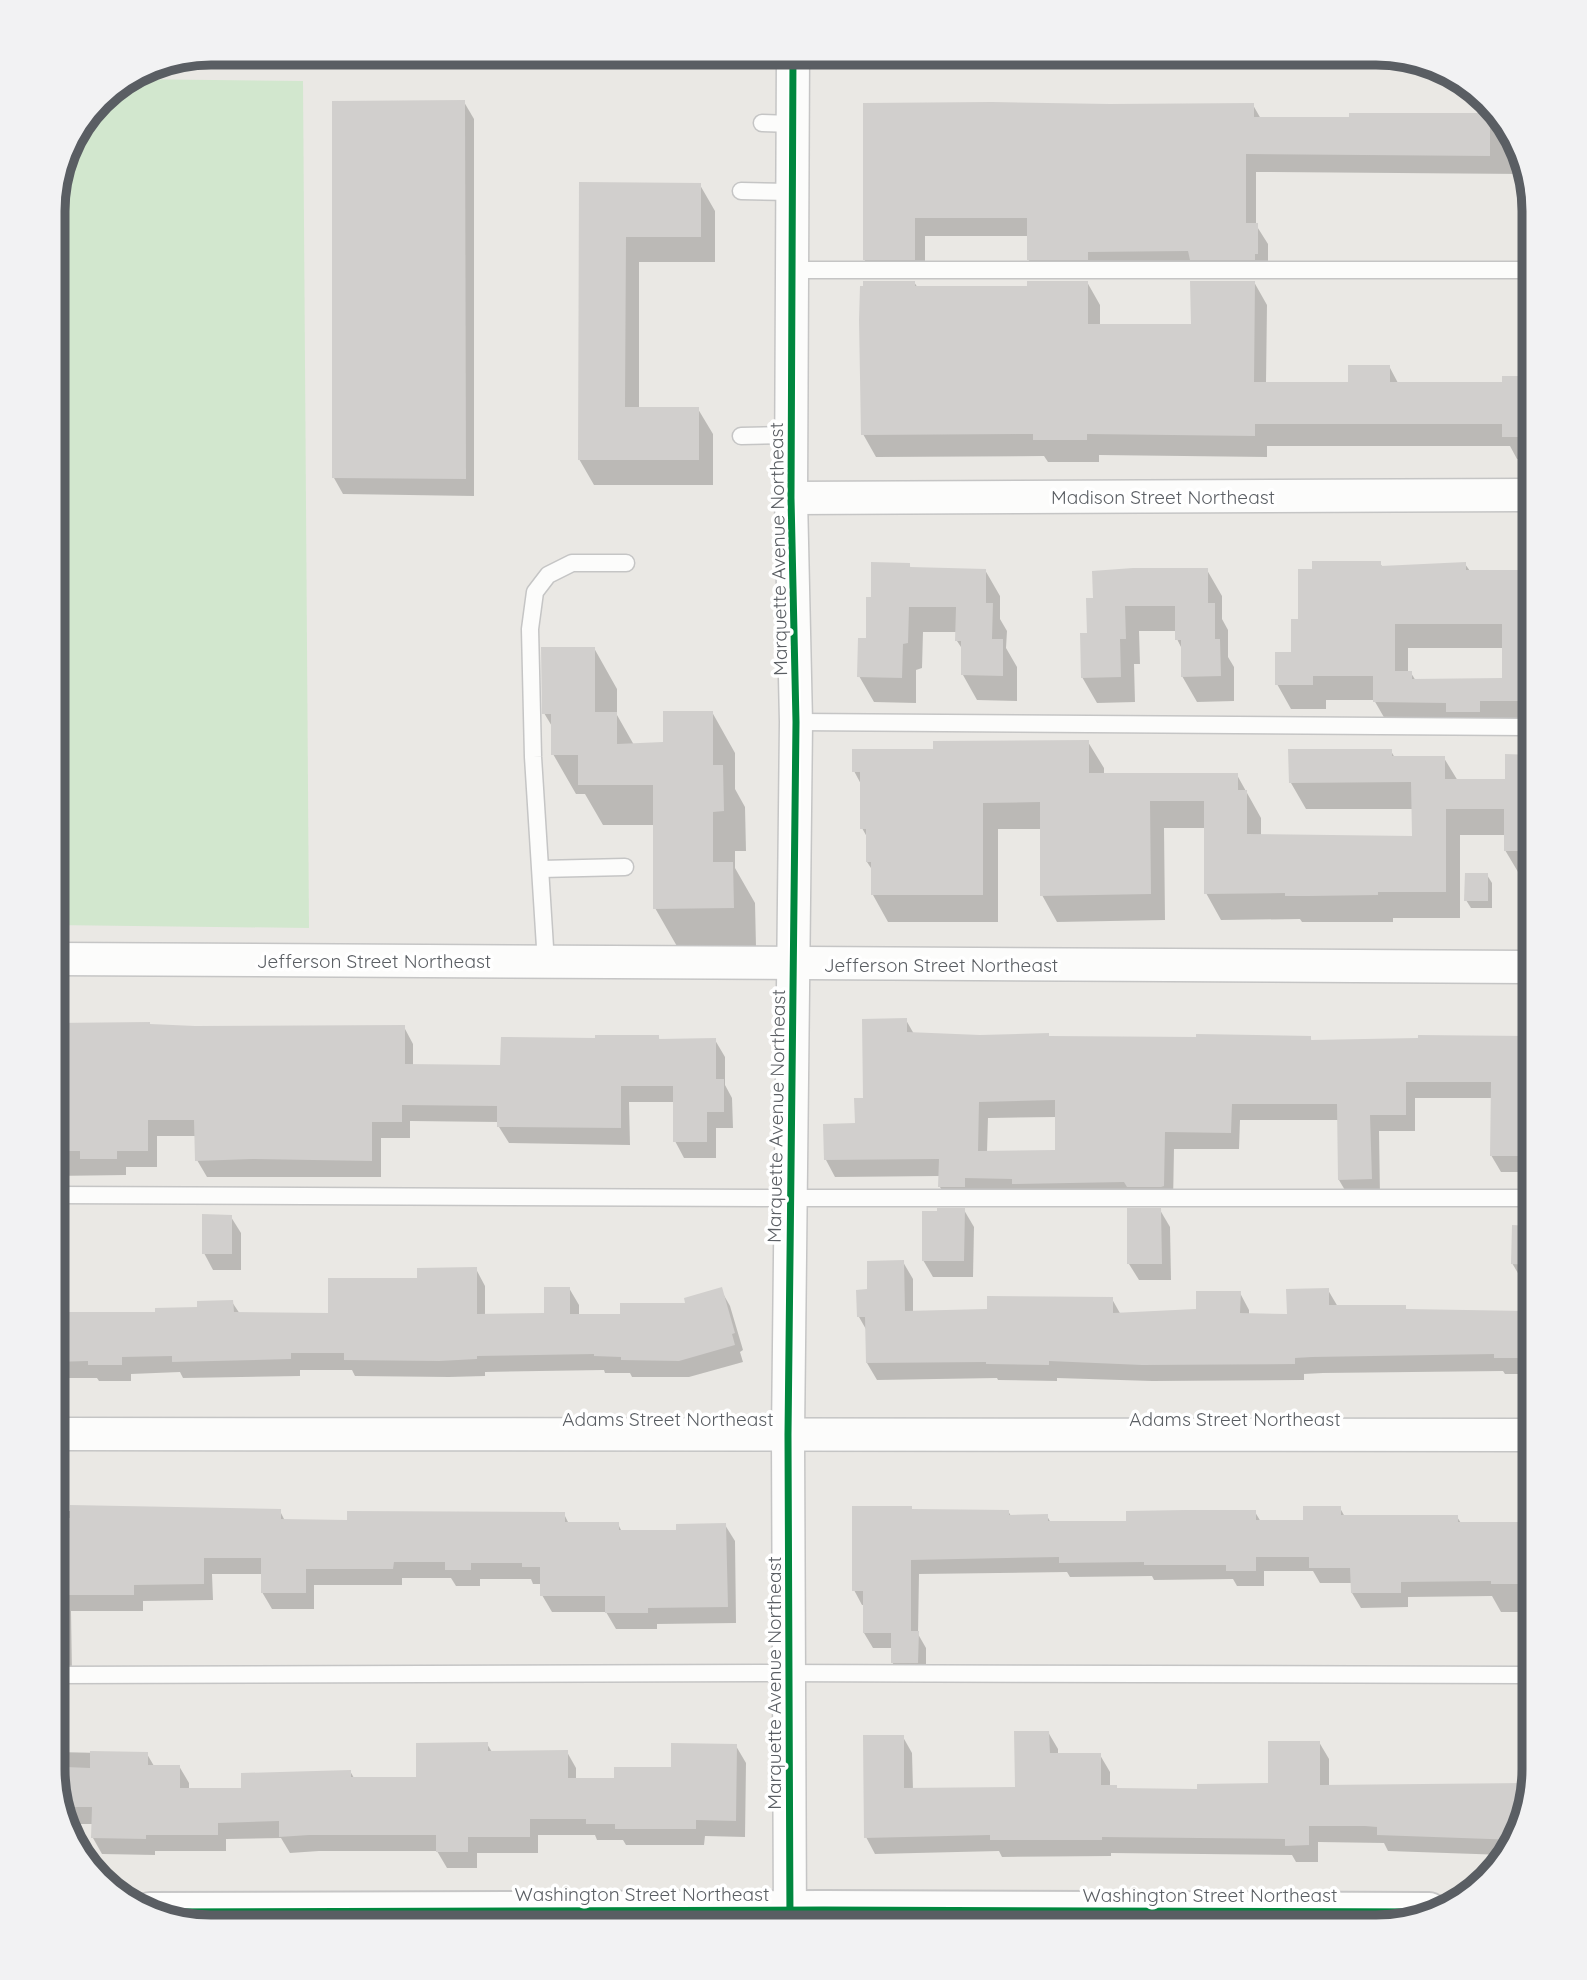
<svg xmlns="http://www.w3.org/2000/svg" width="1587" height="1980" viewBox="0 0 1587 1980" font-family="Quicksand,sans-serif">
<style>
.green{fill:#d2e7ce}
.shadow{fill:#0003;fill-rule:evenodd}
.building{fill:#d1cfcd;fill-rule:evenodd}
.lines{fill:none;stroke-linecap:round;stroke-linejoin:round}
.lane-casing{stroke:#c5c5c5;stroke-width:19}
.street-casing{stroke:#c5c5c5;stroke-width:35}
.secondary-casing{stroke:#c6c6c6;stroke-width:42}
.lane{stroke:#fcfcfb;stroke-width:16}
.street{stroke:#fcfcfb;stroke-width:32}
.secondary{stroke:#fcfcfb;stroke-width:38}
.cycleway-casing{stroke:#fff;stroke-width:11}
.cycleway{stroke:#00873e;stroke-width:7}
.labels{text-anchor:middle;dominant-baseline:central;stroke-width:7;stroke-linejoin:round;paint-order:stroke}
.street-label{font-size:19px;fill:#5a5e63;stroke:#fff}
.rim{fill:none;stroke:#5a5e63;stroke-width:9}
</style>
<rect width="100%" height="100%" fill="#eae8e4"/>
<path class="green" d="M126 79 303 81 309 928 53 925V200L69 141 106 92Z"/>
<g class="shadow">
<path d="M464 102 474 119V496L343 494 334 478Z"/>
<path d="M864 105H1253L1261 119H1351V114H1499L1508 122 1524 174 1256 172V225L1268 244V272H1265V278H1203L1198 269 1098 271V278H1039L1028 259V236H925V278H875L864 259Z"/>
<path d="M580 184 700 185 715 211V262H639V409H698L713 434V485H594L579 459Z"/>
<path d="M914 282 918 288H1028L1087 282 1100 305V326H1193L1254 282 1267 305 1266 383H1350L1389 366 1398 383H1504L1534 378V459H1517L1510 446H1267V457L1099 455V462H1048L1044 456 876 457 863 434Z"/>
<path d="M1380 563 1383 568 1465 564 1470 571H1525V567H1534V725H1493V736H1462L1457 727 1389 726 1374 700H1326V709H1291L1277 684 1293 654 1300 620ZM1408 648H1504V680L1416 681 1411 673H1408Z"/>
<path d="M909 564 911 569 985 570 1000 596V619L1007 631 1006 648 1017 667V701L977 700 963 675V650L957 641V632H923L922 668 916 670V703L874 702 859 676 867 639 872 599Z"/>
<path d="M1207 570 1222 596V619L1228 630V657L1234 667V701L1197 702 1182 676V649L1177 639V631H1139L1140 664H1134L1135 702 1097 703 1082 677 1088 634V600Z"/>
<path d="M594 648 617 689V715L634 745 665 744 712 712 735 753V789L745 807 746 851H735V868L755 903 756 947 678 948 655 908V825H603L585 794H576L553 754V728L544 713Z"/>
<path d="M1088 742 1104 768V774L1237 775 1261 818V836L1413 837V809H1306L1291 783 1391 751 1395 758H1444L1458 781H1506L1534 757V877H1521L1505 850 1506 835H1460V918H1393V922H1302L1300 919 1221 920 1206 893 1205 828H1164L1165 920 1057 922 1042 895 1041 829H998V922H888L873 895V871L867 862V837L862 828V786L854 771 934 751Z"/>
<path d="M1487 875 1492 883V908H1471L1466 900Z"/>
<path d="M906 1020 914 1034 1049 1038H1310L1312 1041 1534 1038V1172H1501L1491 1155 1492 1098H1415V1131H1379L1380 1196 1349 1197 1339 1180V1120H1240L1239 1149H1174L1173 1203 949 1204 940 1187V1176L835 1177 826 1160 825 1125H857L865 1100ZM1057 1117V1151L987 1152 988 1118Z"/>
<path d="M53 1024 195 1027H404L413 1044V1066L502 1067 596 1040 658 1037 660 1040H715L725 1057V1085L732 1098 733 1128H716V1158H684L675 1141V1102H629L630 1145 509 1143 499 1127V1122L410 1121V1138H381V1177H207L197 1160V1136H157V1167H126V1175L53 1176Z"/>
<path d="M964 1210 974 1227 973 1277H933L923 1260Z"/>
<path d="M1160 1210 1170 1227 1171 1280H1139L1129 1264Z"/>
<path d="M231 1217 241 1233V1270H213L204 1253Z"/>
<path d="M1514 1227 1534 1228V1280H1522L1512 1263Z"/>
<path d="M903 1262 913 1279V1312L989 1310 1112 1299 1121 1315 1198 1311 1240 1293 1249 1310V1315L1289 1316 1328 1290 1338 1307 1407 1311 1534 1312V1360H1532V1374H1505L1503 1371 1323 1373 1304 1374V1380L1152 1381 1057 1378V1381L998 1380 997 1378 877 1380 867 1363V1331L859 1317 869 1291Z"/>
<path d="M476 1269 485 1286V1316L546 1315 569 1288 579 1305V1316H621L688 1305 721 1290 730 1306 743 1350 740 1352 743 1362 689 1377H632L630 1373H605L604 1370 485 1372V1376L449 1377 355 1376 352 1370H300V1376L183 1378 180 1372 131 1374V1381H99L97 1378H53V1317L157 1313 199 1309 232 1302 240 1314 330 1315 419 1280Z"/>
<path d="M1340 1508 1345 1517H1457L1461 1523H1520V1510L1534 1511V1612H1501L1492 1596 1408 1597V1607L1361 1608 1352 1593V1583H1320L1313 1571H1264V1586H1237L1233 1579 1154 1580 1152 1576 1070 1577 1067 1572 919 1574 918 1634 926 1648V1677H901L892 1662 893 1648H873L864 1633 865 1605H862L854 1590 912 1511H1008L1011 1516H1047L1051 1523H1128L1255 1512 1261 1522H1305Z"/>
<path d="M53 1511H280L285 1521 349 1522 564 1514 569 1524H618L622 1532H678L725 1525 735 1541 736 1623 657 1624V1629H616L606 1612H552L542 1595V1584H533L531 1579H480V1586H456L451 1578H402V1585H314V1609H272L262 1592V1574H212L213 1600 143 1601V1611H71L72 1676H55L53 1689Z"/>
<path d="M53 1696 55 1701 56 1752 147 1754 154 1766H179L189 1783V1790H243L350 1771 354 1778H418L487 1744 492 1752H567L576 1768V1779H616L673 1768 736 1746 746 1763 745 1837 705 1836 704 1845H626L623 1840H597L595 1835H538V1853H477V1868H447L437 1851H319L290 1853 281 1838 226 1839V1851H155V1855L102 1854 93 1838V1824H69L52 1769Z"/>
<path d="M1048 1732 1058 1749V1755H1100L1110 1772V1787L1118 1789 1198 1791 1270 1785 1319 1742 1329 1759V1786L1526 1785V1772H1534L1518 1840 1505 1855 1388 1851 1384 1843 1318 1842V1862H1296L1292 1855 1111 1853V1856L1002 1857 999 1851 875 1854 866 1837 903 1737 912 1753 913 1790 1017 1788Z"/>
</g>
<g class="building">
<path d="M465 100 466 479 332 478V101Z"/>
<path d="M992 102 1110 104 1254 103V117H1349V113H1490V156L1246 154V223H1258V254H1255V260H1190L1188 251 1088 252V260H1027V218H915V260H863V103Z"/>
<path d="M579 182 701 183V237H626L625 407H699V460H578Z"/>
<path d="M863 281H915V286H1027V281H1088V324H1191L1190 281H1255L1254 382H1348V365H1390V382H1502V376H1535V437H1502V424H1255V436L1087 434V440H1033V434L861 435 859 320 860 286H863Z"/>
<path d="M1312 561H1381V566L1466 562V570H1535V701H1480V712H1446V703L1373 702V676H1313V685H1275V652H1291V619H1298V569H1312ZM1395 624H1502V678L1412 679V671H1395Z"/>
<path d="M871 562 910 563V567L986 569V603H993L992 639H1003V676L961 675V641H955L956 607H909L908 643 903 644 902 678 857 677 858 638H866V597H871Z"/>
<path d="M1133 568H1208V603H1215V639H1220L1221 676 1181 677V640H1175V606H1125L1126 639H1120L1121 677 1081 678 1080 633H1087L1086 598H1093L1092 571Z"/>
<path d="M541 647H595V712H617V744L663 742V711H713V765H723L724 811 713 812V862H733L734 908 653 909V785H578V755H551V714H542Z"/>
<path d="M1089 740V773H1238V790H1247V834L1412 836 1411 782 1289 783 1288 749H1392V756H1445V779H1505V754L1535 755V851H1504V809H1446V892H1378V895L1309 896H1285V893L1204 894V801H1150L1151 894 1040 896V802L983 803V895H871V862H866V829H860V772H852V749H933V741Z"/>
<path d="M1465 873H1488V901H1464Z"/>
<path d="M907 1018V1032L980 1035 1049 1033V1036L1196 1037V1034L1256 1035 1311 1036V1040L1418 1038V1035L1535 1036V1100H1519L1518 1156H1490L1491 1082H1406V1115H1370L1372 1179 1338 1180 1337 1104H1232L1231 1133 1165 1132 1164 1186 1161 1187H1127L1124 1182 1012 1184V1179L965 1178V1187H938L939 1159 824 1160 823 1124 855 1123 854 1098H863L862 1019ZM1055 1100V1150L978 1151 979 1102Z"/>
<path d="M150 1022V1024L195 1026 405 1025V1064L500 1065 501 1037 595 1038V1035H659V1039L716 1038V1079H724V1112H707V1142H673V1086H621V1128L497 1127V1106L402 1105V1122H372V1161L252 1159 195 1161 194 1120H148V1151H117V1159H80V1151H53V1023Z"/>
<path d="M937 1208H965L964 1261H922V1211H937Z"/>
<path d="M1127 1208H1161L1162 1264H1127Z"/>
<path d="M202 1214 232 1215V1254H202Z"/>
<path d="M1512 1225 1534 1226V1265L1511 1264Z"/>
<path d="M904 1260 905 1311 987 1309V1296L1113 1297V1313L1196 1309V1291H1241L1240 1313 1287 1314 1286 1289 1329 1288V1305H1406V1309L1534 1311V1344H1523V1358H1494V1354L1312 1357 1295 1358V1364L1142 1365 1049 1361V1365L986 1364V1362L866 1363 865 1317H857L856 1290 867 1289V1261Z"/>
<path d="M477 1267V1314L544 1313V1287H570V1314H620V1303H685L684 1298 722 1287 735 1333 732 1334 735 1345 679 1361 621 1360V1357L594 1356V1354L477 1356V1359L439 1361 344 1360V1353H291V1359L172 1362V1356L122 1357V1365H88V1361L53 1362V1315H68V1312H155V1308L197 1307V1301L233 1300 234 1312 328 1313V1278H417V1268Z"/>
<path d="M70 1505 281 1509V1519L347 1520V1511L565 1512V1522H619V1530H676V1524L726 1523 728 1607 648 1608V1613H605V1596H540V1567H522V1563H471V1570H445V1562H394L393 1569H306V1593H261V1558H204V1584L134 1585V1595H53V1518H70Z"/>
<path d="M852 1506H912V1509L1009 1510V1515L1048 1514V1521H1126V1511L1185 1510H1256V1520H1303V1506H1341V1515H1458V1522H1534V1584H1491V1581L1401 1582V1593H1351L1350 1568H1309V1557H1256V1571H1226V1565H1144V1562L1059 1563V1557L911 1560V1631H919L918 1663H891V1633H863V1591H852Z"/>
<path d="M1014 1731H1049L1050 1753H1101V1785H1117V1788L1197 1789V1784L1268 1783V1741H1320V1785L1531 1783 1518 1840 1377 1835V1827L1365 1826H1309V1845L1285 1846V1839L1102 1837V1840H990V1835L864 1838 863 1735H904V1788L1015 1787Z"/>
<path d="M488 1742V1751L568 1750V1778H614V1767H671V1743L737 1744 736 1821 696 1820V1829H615V1824H586V1819H530V1837H468V1852H436V1835H309L279 1837V1821L218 1823V1835H146V1839L91 1838 92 1807H65L66 1767 90 1768V1751L148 1752V1765H180V1788H241V1773L351 1770V1777H416V1743Z"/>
</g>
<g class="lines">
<g class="lane-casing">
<g id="lane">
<path d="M762 123 792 124"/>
<path d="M741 191 793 192"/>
<path d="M792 270H1534"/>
<path d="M741 436 791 435"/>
<path d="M796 722 1534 727"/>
<path d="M541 869 625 867"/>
<path d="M546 963 533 757 530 629 535 592 548 575 572 563H626"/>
<path d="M53 1195 766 1198H1534"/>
<path d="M53 1675 767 1673 1534 1675"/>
</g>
</g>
<g class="street-casing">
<g id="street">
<path d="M791 498 1534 495"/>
<path d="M53 959 1534 967"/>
<path d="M53 1434 1534 1435"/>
<path d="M790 1927 788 1435 796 722 791 498 793 53"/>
</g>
</g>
<g class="secondary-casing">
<path id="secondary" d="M150 1912 823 1910 1429 1912"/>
</g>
<use href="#lane" class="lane"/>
<use href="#street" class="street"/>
<use href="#secondary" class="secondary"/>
<g class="cycleway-casing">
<g id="cycleway">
<path d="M150 1912 823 1910 1429 1912"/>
<path d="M790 1927 788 1435 796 722 791 498 793 53"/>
</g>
</g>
<use href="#cycleway" class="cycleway"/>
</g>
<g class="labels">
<g class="street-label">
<text x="1163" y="497">Madison Street Northeast</text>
<text transform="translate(778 549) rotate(-91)">Marquette Avenue Northeast</text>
<text x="374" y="961">Jefferson Street Northeast</text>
<text x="941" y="965">Jefferson Street Northeast</text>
<text transform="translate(776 1116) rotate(-89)">Marquette Avenue Northeast</text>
<text x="668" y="1419">Adams Street Northeast</text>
<text x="1235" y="1419">Adams Street Northeast</text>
<text transform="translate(774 1683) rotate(-90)">Marquette Avenue Northeast</text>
<text x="642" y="1894">Washington Street Northeast</text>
<text x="1210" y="1895">Washington Street Northeast</text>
</g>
</g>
<path d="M0 0H1587V1980H0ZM211 65H1376A146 146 0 0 1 1522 211V1769A146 146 0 0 1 1376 1915H211A146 146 0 0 1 65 1769V211A146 146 0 0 1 211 65Z" fill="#f2f2f3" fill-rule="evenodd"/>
<path class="rim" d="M211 65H1376A146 146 0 0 1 1522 211V1769A146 146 0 0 1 1376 1915H211A146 146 0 0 1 65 1769V211A146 146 0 0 1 211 65Z"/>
</svg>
